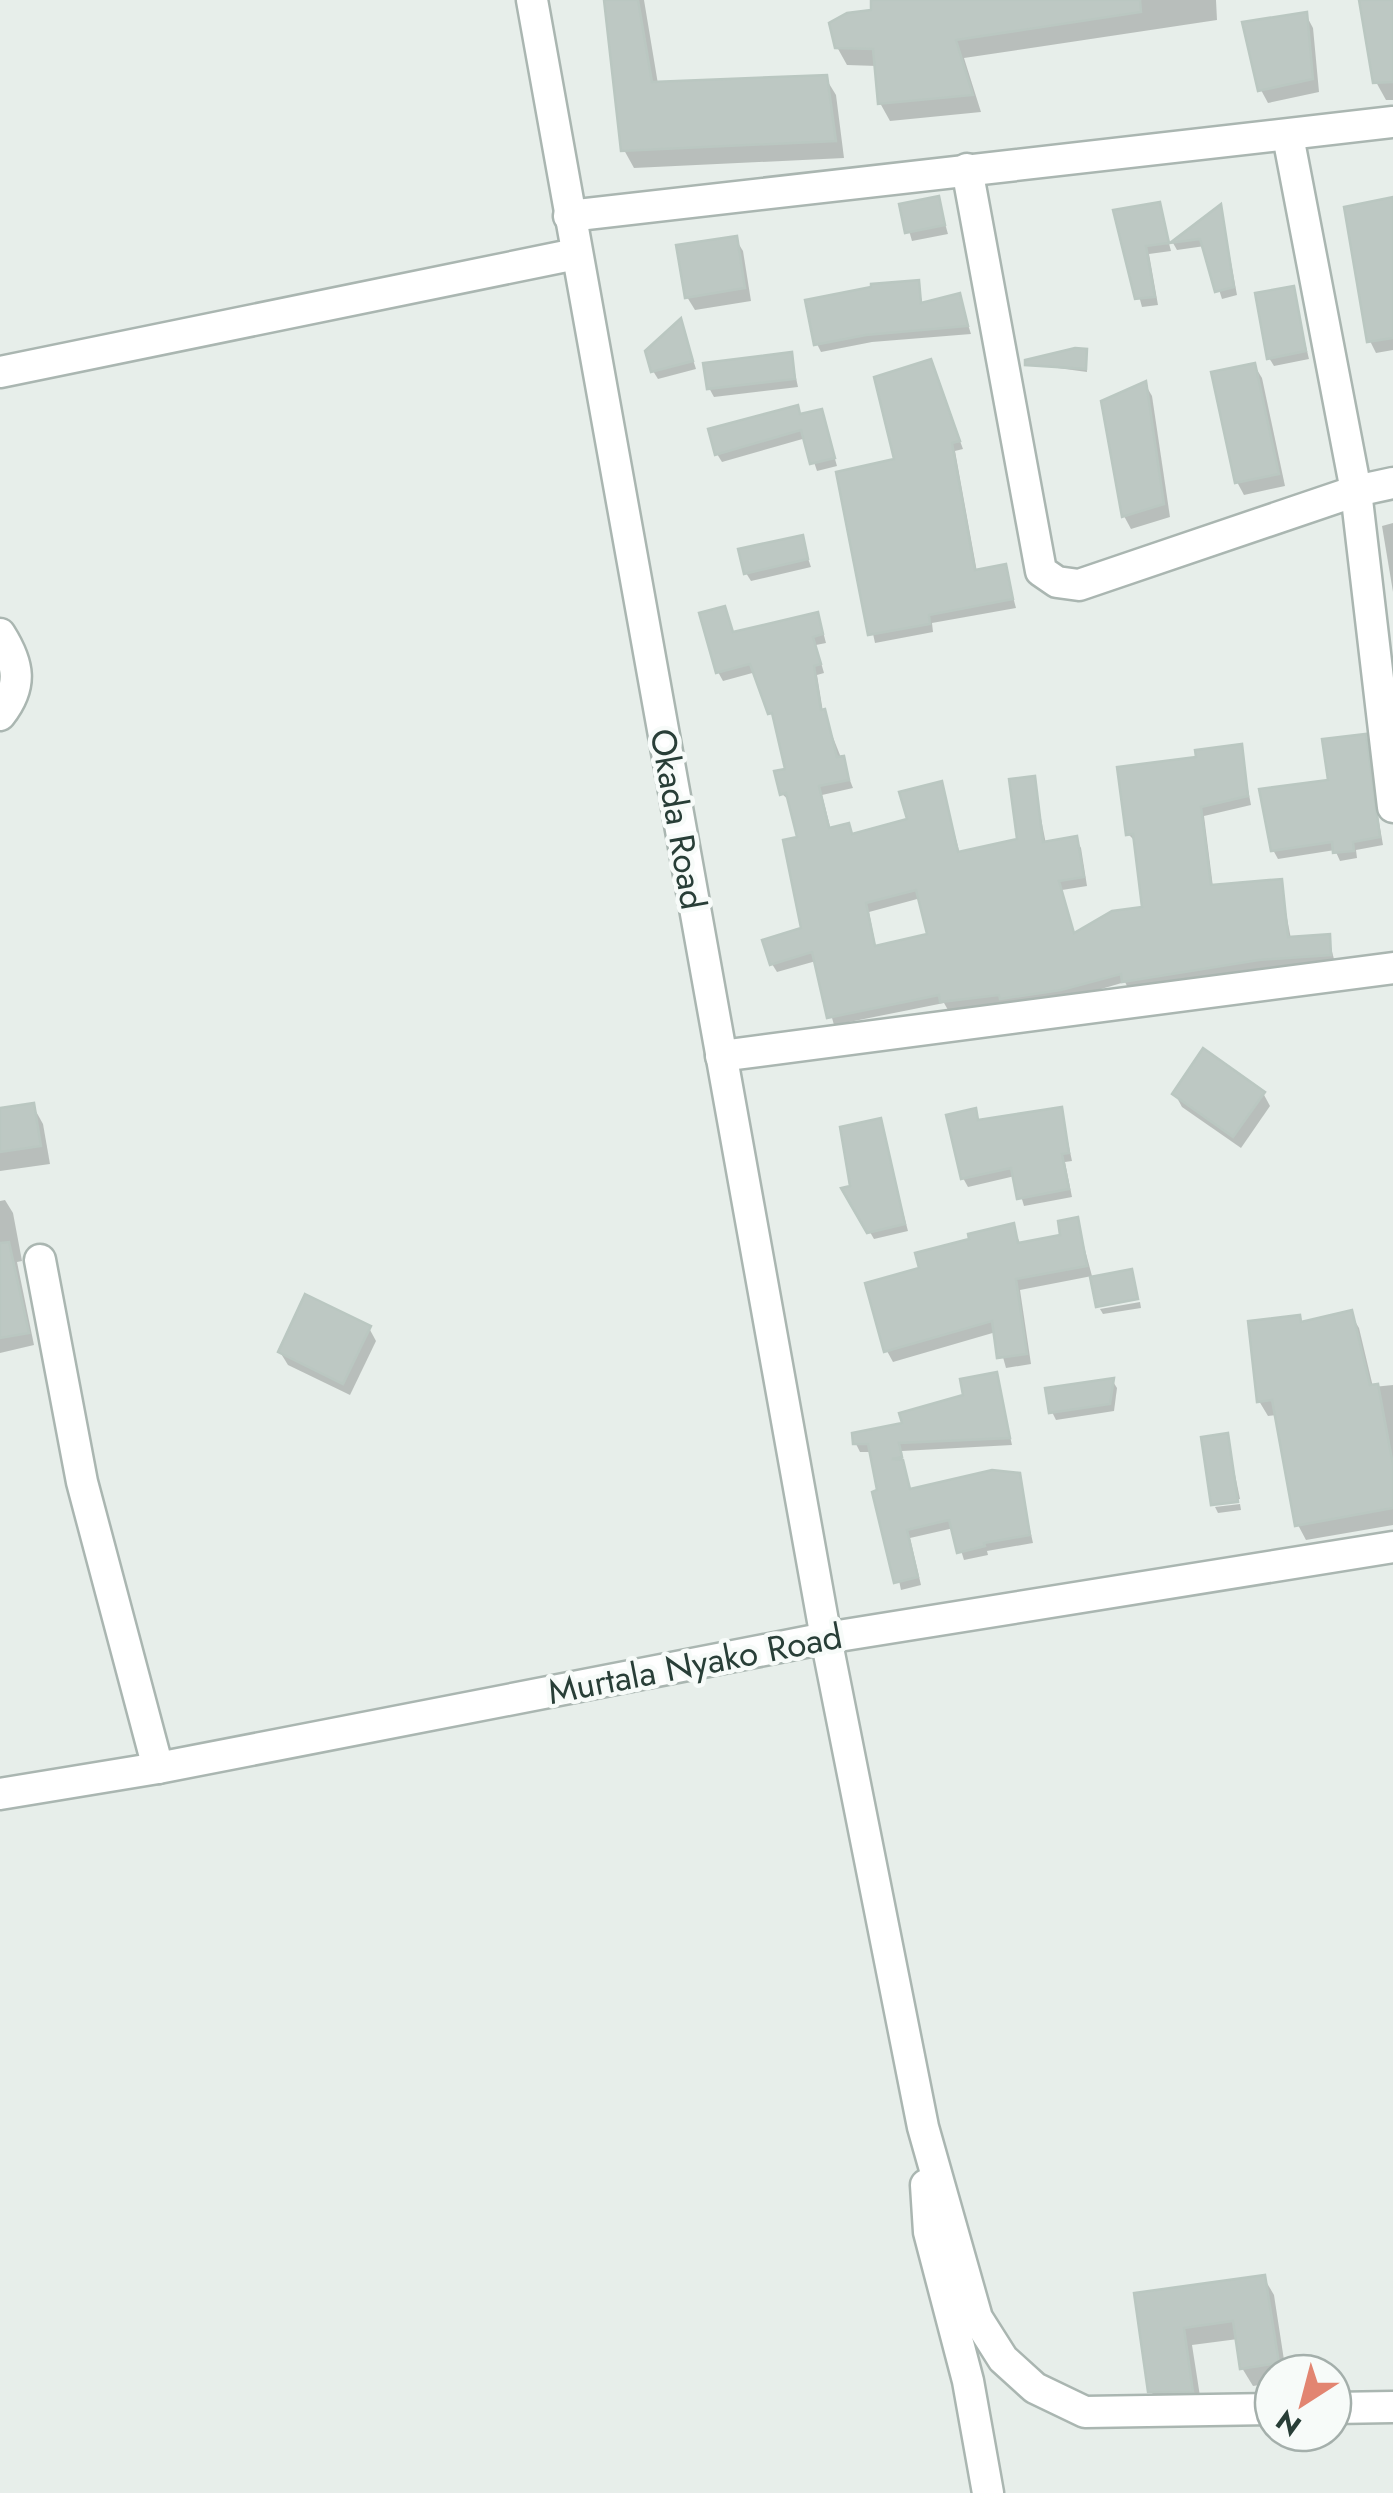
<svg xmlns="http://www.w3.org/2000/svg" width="1393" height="2493" viewBox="0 0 1393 2493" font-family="Jost,sans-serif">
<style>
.shadow{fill:#0003;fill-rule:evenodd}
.building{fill:#bdc8c3;stroke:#bac7c1;stroke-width:2.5;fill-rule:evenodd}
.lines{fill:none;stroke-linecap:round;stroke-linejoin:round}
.minor-casing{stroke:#aab6b1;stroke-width:35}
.minor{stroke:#fff;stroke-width:30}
.labels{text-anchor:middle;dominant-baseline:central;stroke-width:9;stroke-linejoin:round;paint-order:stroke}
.street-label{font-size:35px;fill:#283e37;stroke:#f7fbf9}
</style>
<rect width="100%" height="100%" fill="#e7eeea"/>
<g class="shadow">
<path d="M607 0H644L658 84 825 77 836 95 844 158 634 168 624 150Z"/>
<path d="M873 0H1216L1217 20 964 58 981 112 890 121 880 103 877 66 847 65 837 47 874 12Z"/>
<path d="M1362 0H1393V100H1386L1376 82Z"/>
<path d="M1306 15 1313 28 1319 92 1268 103 1261 90Z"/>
<path d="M938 199 948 234 912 241 902 206Z"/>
<path d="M1393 199V350L1376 353 1370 341Z"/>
<path d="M1159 205 1171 251 1149 254 1158 305 1142 307 1116 212Z"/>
<path d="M1221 208 1237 295 1222 299 1205 246 1177 250 1173 243Z"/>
<path d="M735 238 743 251 751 301 695 310 687 297Z"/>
<path d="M917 282 923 305 959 296 971 334 872 342 821 352 817 344Z"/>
<path d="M1292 289 1309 359 1274 366 1269 358Z"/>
<path d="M681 322 696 369 658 379 653 371Z"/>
<path d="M1086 351 1087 372 1028 364Z"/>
<path d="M791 355 798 387 714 397 709 388Z"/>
<path d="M1254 365 1262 378 1285 486 1244 495 1237 482Z"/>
<path d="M934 370 963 449 955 451 977 572 1005 567 1016 608 932 623 933 632 875 643 839 474 897 461Z"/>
<path d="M1145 384 1152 396 1170 517 1131 529 1124 516Z"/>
<path d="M797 408 802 416 821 411 837 466 817 471 806 438 722 462 717 454Z"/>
<path d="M1393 523V592L1382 526Z"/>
<path d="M801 538 811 567 751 581 746 573Z"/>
<path d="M724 609 734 634 816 615 821 624 826 643 816 645 824 673 817 675 823 712 853 788 822 795 831 830 848 826 854 836 910 821 941 784 960 854 1019 841 1033 778 1046 844 1076 839 1081 848 1087 886 1062 890 1075 936 1144 909 1137 843 1129 835 1199 759 1240 747 1251 805 1204 816 1213 887 1280 881 1291 939 1328 936 1335 963 1265 968 1129 990 1125 982 1067 999 1007 1007 1005 1003 948 1010 944 1003 834 1025 816 961 777 972 772 964 804 930 800 838 791 802 782 794 788 771 775 722 756 672 723 681 718 672ZM921 898 930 936 876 948 869 912Z"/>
<path d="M1364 736 1383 845 1356 850 1357 858 1340 861 1335 850 1278 859 1273 850Z"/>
<path d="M1263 1093 1270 1106 1241 1148 1182 1107 1175 1094Z"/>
<path d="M33 1106 43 1124 50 1164 0 1171V1111Z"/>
<path d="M1061 1109 1072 1161 1065 1162 1072 1197 1024 1206 1015 1176 968 1187 963 1178 974 1111 980 1122Z"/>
<path d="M879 1121 908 1231 874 1239 845 1189 853 1188Z"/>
<path d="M5 1200 13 1213 22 1261 17 1262 34 1345 0 1353V1201Z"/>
<path d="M1077 1220 1092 1276 1020 1290 1031 1364 1006 1368 996 1332 893 1362 887 1351 922 1270 1012 1226 1021 1245 1063 1237Z"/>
<path d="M1140 1302 1141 1308 1103 1314 1100 1309Z"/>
<path d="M1350 1313 1359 1328 1373 1387 1393 1385V1525L1306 1540 1298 1525 1277 1415 1268 1416 1259 1401 1299 1318 1303 1324Z"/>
<path d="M369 1328 376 1341 350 1395 288 1365 280 1352Z"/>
<path d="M996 1375 1012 1445 902 1451 903 1465 911 1491 1018 1476 1033 1543 987 1551 988 1555 964 1560 954 1528 910 1538 921 1585 901 1590 872 1452H860L856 1444 966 1396Z"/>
<path d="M1112 1380 1117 1388 1114 1411 1056 1420 1052 1412Z"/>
<path d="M1227 1436 1240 1499 1213 1503Z"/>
<path d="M1240 1504 1241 1510 1218 1513 1215 1507Z"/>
<path d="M1264 2278 1274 2295 1286 2373H1273V2383L1253 2386 1242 2368 1238 2339 1192 2345 1202 2409H1161L1151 2391 1137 2296Z"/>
</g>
<g class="building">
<path d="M604 0H638L652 82 827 75 836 141 621 151Z"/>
<path d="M871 0H1140L1141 12 956 40 973 95 878 104 873 49 835 48 829 23 847 13 871 10Z"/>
<path d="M1359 0H1393V82L1373 83Z"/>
<path d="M1307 12 1313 79 1258 91 1242 22Z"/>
<path d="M939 196 945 225 905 233 899 204Z"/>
<path d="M1393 197V338L1367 342 1344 207Z"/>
<path d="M1160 202 1169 243 1146 246 1155 297 1135 299 1113 210Z"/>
<path d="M1221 204 1234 287 1215 292 1200 239 1170 243Z"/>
<path d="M737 236 745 288 685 298 676 245Z"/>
<path d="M919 280 921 303 960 293 968 326 866 335 814 345 805 300 871 287V284Z"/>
<path d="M1294 286 1306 351 1267 359 1255 293Z"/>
<path d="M681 318 693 361 651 372 645 351Z"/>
<path d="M1075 348 1087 349 1086 369 1025 365V360Z"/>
<path d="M792 352 795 379 707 389 703 363Z"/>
<path d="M931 359 960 441 952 443 975 570 1006 564 1013 599 929 615 930 624 868 635 836 472 894 459 874 377Z"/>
<path d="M1255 363 1279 474 1235 483 1211 372Z"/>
<path d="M1146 381 1164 504 1122 517 1101 401Z"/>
<path d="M798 405 800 414 822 409 835 458 810 464 801 430 715 455 708 429Z"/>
<path d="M803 535 808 559 744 574 738 549Z"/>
<path d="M725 606 733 632 818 612 823 634 813 637 821 664 814 666 821 710 825 709 837 757 844 756 849 780 819 786 829 828 849 823 852 834 907 819 899 792 942 781 958 852 1017 839 1009 779 1035 776 1043 842 1077 836 1084 877 1059 881 1074 933 1112 911 1142 907 1133 834 1126 835 1117 767 1196 757 1195 750 1242 744 1248 796 1201 807 1211 885 1282 879 1288 937 1330 934 1331 955 1259 960 1122 982 1121 974 1061 990 1000 999 999 995 940 1002 939 995 827 1018 812 952 770 965 762 940 801 928 783 840 797 837 786 793 780 795 774 771 785 769 772 713 768 714 750 664 716 673 699 613ZM916 890 927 934 875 946 866 903Z"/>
<path d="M1366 734 1380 837 1353 842 1354 851 1333 853 1332 842 1271 851 1259 789 1328 780 1322 739Z"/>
<path d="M1203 1048 1265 1092 1233 1137 1172 1094Z"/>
<path d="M34 1103 41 1146 0 1152V1108Z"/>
<path d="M1062 1107 1069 1153 1062 1154 1069 1189 1017 1199 1011 1168 961 1179 946 1115 976 1108 978 1120Z"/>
<path d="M881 1118 905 1224 867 1233 841 1188 850 1186 840 1127Z"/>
<path d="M1078 1217 1087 1266 1016 1279 1027 1354 997 1358 992 1321 884 1352 865 1283 919 1268 915 1253 969 1239 968 1234 1014 1223 1018 1243 1060 1235 1058 1221Z"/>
<path d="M9 1242 29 1333 0 1338V1243Z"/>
<path d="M1132 1269 1138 1299 1096 1307 1090 1277Z"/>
<path d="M305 1294 371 1326 343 1384 278 1352Z"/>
<path d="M1352 1310 1370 1385 1378 1384 1393 1465V1508L1295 1526 1272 1400 1257 1402 1248 1321 1300 1315 1301 1322Z"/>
<path d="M997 1372 1010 1438 899 1443 902 1457 892 1459 903 1460 910 1489 992 1470 1020 1473 1030 1535 984 1543 985 1546 957 1553 949 1520 907 1530 918 1577 894 1583 872 1492 877 1490 868 1444H853L852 1433 902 1423 899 1413 963 1395 960 1379Z"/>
<path d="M1114 1378 1110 1404 1049 1413 1045 1388Z"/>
<path d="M1228 1433 1238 1502 1211 1505 1201 1437Z"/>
<path d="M1265 2275 1279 2363 1240 2369 1233 2321 1184 2328 1193 2392H1148L1134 2293Z"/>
</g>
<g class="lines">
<g class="minor-casing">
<g id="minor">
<path d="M532 0 826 1638 923 2127 977 2318 1003 2359 1035 2388 1085 2412 1273 2409"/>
<path d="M1288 136 1356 491 1393 807"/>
<path d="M967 169 1041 571 1057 582 1079 585 1356 491 1393 483"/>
<path d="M569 216 1393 122"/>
<path d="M0 372 576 254"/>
<path d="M0 634C19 664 23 686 0 715"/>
<path d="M721 1056 1393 968"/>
<path d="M40 1260 82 1482 158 1768"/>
<path d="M0 1794 158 1768 826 1638 1393 1547"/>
<path d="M926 2185 929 2232 968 2381 988 2493"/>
<path d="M1333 2408 1393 2407"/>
</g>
</g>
<use href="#minor" class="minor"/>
</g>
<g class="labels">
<g class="street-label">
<text transform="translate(678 819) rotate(80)">Okada Road</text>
<text transform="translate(695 1664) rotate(-11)">Murtala Nyako Road</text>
</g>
</g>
<g transform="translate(1303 2403) rotate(216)"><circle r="48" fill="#f7fbf9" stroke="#a4afab" stroke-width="2.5"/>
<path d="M0-8L18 38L0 25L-18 38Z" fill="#e28571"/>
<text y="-15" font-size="28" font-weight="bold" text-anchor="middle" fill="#283e37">N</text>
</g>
</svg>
